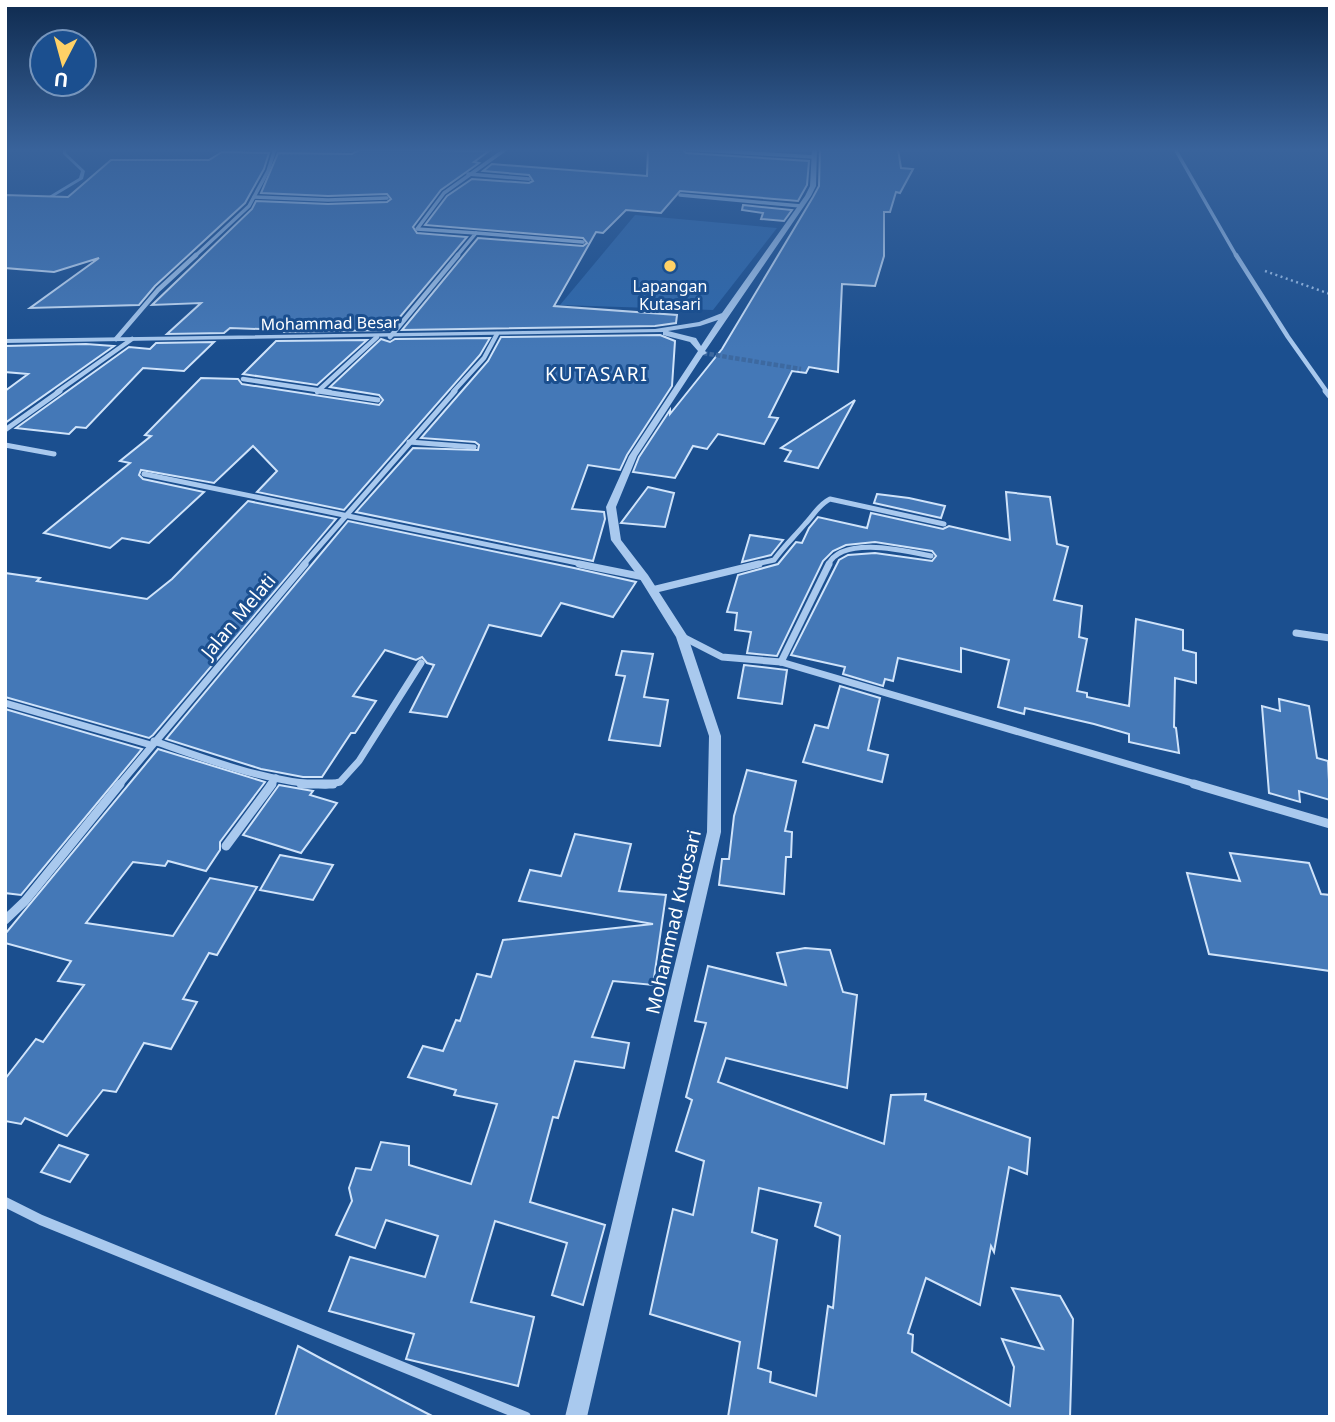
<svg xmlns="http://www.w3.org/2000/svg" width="1335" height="1422" viewBox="0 0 1335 1422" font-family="'Noto Sans',sans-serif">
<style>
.green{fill:#2e69ad}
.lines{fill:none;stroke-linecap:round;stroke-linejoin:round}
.stream{fill:#9cc4f0;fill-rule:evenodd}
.building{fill:#4478b7;stroke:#cfe3fa;stroke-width:2;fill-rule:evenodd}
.minor-tunnel{stroke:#3d69a0;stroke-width:4.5;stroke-dasharray:4.5 2;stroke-linecap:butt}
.path{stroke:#a9c9ee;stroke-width:2.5;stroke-dasharray:2 3.5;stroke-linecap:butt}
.minor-far5{stroke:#a9c9ee;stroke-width:3.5}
.minor-far4{stroke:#a9c9ee;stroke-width:4.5}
.minor-far3{stroke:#a9c9ee;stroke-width:5}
.minor-far2{stroke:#a9c9ee;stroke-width:7}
.minor-far1{stroke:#a9c9ee;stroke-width:9}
.minor{stroke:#a9c9ee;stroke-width:10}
.tertiary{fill:#a9c9ee;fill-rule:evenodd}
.poi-dot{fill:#ffd166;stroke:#1b4f8f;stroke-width:2.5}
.labels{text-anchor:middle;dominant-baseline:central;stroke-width:6;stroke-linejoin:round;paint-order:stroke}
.far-poi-label{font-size:16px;fill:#fff;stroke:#1b4f8f}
.far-street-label{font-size:16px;fill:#fff;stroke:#1b4f8f}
.far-quarter-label{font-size:19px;letter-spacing:2px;fill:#fff;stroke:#1b4f8f}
.street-label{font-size:19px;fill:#fff;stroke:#1b4f8f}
</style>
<rect width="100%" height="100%" fill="#1b4f8f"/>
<path class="green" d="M635 215 777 228 713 310 560 305Z"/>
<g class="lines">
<path class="stream" d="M63 149H67L66 153 85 171 83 179 43 203H41V201L79 178 81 171 63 154Z"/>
</g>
<g class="building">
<path d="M370 149 489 151 474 162 479 163 441 190 413 227 417 233 467 237 389 330 285 332 287 330 230 328 224 333 167 334 201 303 152 305 252 209 256 201 328 204 387 202 391 199 387 194 328 196 261 193 278 153 352 154 359 150Z"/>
<path d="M648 149H682L686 153 809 161 807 185 798 201 680 191 661 213 626 210 603 233 596 232 554 306 677 315 676 323 655 326 402 330 478 238 583 246 587 243 583 238 425 225 447 196 472 179 529 183 533 181 529 175 483 171 492 164 647 176Z"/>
<path d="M820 149H898L901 168 913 169 900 193 896 192 890 212H884V256L875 286 842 284 838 372 809 367 806 373 792 371 769 417 778 418 764 444 718 434 707 449 693 446 675 478 633 472 639 457 670 410V414L722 349 813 197 819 186Z"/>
<path d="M222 152 269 153 264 169 245 203 155 286 139 305 30 308 99 258 54 272 5 268V195L68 197 111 160H209Z"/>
<path d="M743 205 792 210 784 221 761 219 763 213 742 210Z"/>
<path d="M660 335 675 341 672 386 627 455 620 470 588 465 572 509 604 512 605 519 593 561 356 512 413 448 478 450 479 445 475 442 421 438 488 361 501 337Z"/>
<path d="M490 338 480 355 344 510 257 492 277 471 253 446 214 483 141 470 139 475 143 479 204 492 149 543 122 538 110 548 44 533 130 463 120 461 151 436 145 435 201 378 238 379 242 384 379 405 383 400 379 395 330 387 381 339 390 342 395 339Z"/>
<path d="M367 340 317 385 243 374 276 341Z"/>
<path d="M214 342 184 371 143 368 86 428 76 427 69 434 16 428 129 347 150 349 156 343Z"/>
<path d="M86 344 114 346 5 423V391L28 374 5 372V346Z"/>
<path d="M855 400 818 468 785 461 791 451 781 448Z"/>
<path d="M648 487 674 493 665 527 621 523Z"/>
<path d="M1006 492 1050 497 1057 544 1068 547 1054 600 1082 606 1079 637 1087 639 1077 691 1087 693V697L1129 706 1136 619 1183 630V650L1196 653V683L1175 678 1174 727 1176 728 1179 753 1129 742V734L1094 724 1025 708 1024 714 998 707 1009 660 961 648V672L898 658 893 681 885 679 883 686 843 674 845 667 791 655 839 560 848 555 875 553 932 561 936 556 932 551 875 542 846 545 833 551 823 561 777 656 747 653 751 632 735 630 737 613 727 612 738 575 778 564 796 542 802 543 809 528 818 517 867 528 871 513 943 529 949 526 1010 540Z"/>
<path d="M877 494 909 498 945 506 941 518 874 503Z"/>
<path d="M248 501 336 519 153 735 149 738 5 697V573L40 578 37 581 147 599 172 579Z"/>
<path d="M348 521 574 568 636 582 613 617 561 603 541 636 489 625 447 717 410 712 434 665 427 663 422 657 416 660 385 650 353 696 376 701 355 733H351L322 777H303L261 769 166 739Z"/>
<path d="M750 535 783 540 771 555 742 562Z"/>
<path d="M622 651 653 654 644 697 668 700 660 746 609 740 625 676 616 675Z"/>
<path d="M744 665 787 670 782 704 738 698Z"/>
<path d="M840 686 880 698 868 750 888 755 882 782 803 762 815 725 828 728Z"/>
<path d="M1279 699 1309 706 1317 758 1328 761 1330 800 1299 791 1300 802 1269 793 1262 706 1280 711Z"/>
<path d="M5 709 142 749 21 895 5 893Z"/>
<path d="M158 749 265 782 220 842V850L206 871 168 861 165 866 133 862 86 923 173 936 210 878 257 887 217 955 209 953 183 999 197 1002 171 1049 144 1043 116 1092 103 1090 67 1136 25 1118 21 1124 5 1121V1079L36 1039 43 1042 84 985 58 981 71 961 5 943V934Z"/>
<path d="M747 770 796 781 785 831 792 832 791 857H786L784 894 719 885 722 859H729L734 816Z"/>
<path d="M279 785 313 791 310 795 337 803 301 853 243 835Z"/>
<path d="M575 834 631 844 619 891 666 895 653 985 613 981 592 1037 629 1043 624 1068 575 1061 558 1118 553 1117 530 1202 605 1225 583 1305 552 1295 567 1243 495 1221 471 1302 534 1317 518 1386 406 1359 414 1334 329 1311 350 1257 425 1277 438 1236 386 1220 375 1248 336 1235 352 1201 349 1188 356 1168 371 1170 381 1142 409 1146V1165L471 1184 497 1104 454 1095 456 1090 408 1077 423 1046 443 1051 456 1020 460 1021 477 974 491 977 503 940 653 924 519 901 530 870 561 876Z"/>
<path d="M1230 853 1309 863 1321 894 1330 895V971L1209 954 1187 873 1240 881Z"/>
<path d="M280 855 333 865 313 900 260 890Z"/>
<path d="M805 948 830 950 843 992 857 995 847 1088 726 1058 718 1082 884 1144 891 1095 926 1094 925 1100 1030 1138 1027 1174 1009 1167 994 1252 991 1246 980 1305 926 1278 908 1333 913 1335 912 1352 1010 1406 1014 1367 1002 1339 1043 1349 1012 1288 1060 1296 1073 1319 1070 1417H728L740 1342 650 1314 673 1209 693 1215 704 1161 676 1151 692 1100 686 1097 706 1023 695 1021 708 966 786 985 777 953ZM759 1188 821 1203 815 1226 840 1236 833 1308 828 1306 816 1396 770 1382 771 1372 758 1368 777 1240 752 1232Z"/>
<path d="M59 1145 88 1155 70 1182 41 1172Z"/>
<path d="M298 1346 322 1359 434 1417H275Z"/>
</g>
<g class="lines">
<path class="minor-tunnel" d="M703 353 801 369"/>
<path class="path" d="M1265 271 1330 294"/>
<g class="minor-far5">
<path d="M686 149 814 157"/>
<path d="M1175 149 1237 257"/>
<path d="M468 174 529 179"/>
<path d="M680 195 801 206"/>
<path d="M254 197 328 200 387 198"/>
<path d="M476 233 583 242"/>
<path d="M194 257 249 206 268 171 275 149"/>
<path d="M456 257 476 233 417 229 444 193 506 149"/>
</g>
<g class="minor-far4">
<path d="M1236 255 1288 337 1327 392"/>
<path d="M390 337 458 255"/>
<path d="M116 339 158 290 196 255"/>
<path d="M243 379 330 392"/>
<path d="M57 392 132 339"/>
<path d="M317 392 377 337"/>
<path d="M453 392 484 358 497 334"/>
</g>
<g class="minor-far3">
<path d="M318 391 378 400"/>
<path d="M1325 391 1330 397"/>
<path d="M5 430 60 391"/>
<path d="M409 442 474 447"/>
<path d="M5 445 54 454"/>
<path d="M144 474 587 565"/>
<path d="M303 565 455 391"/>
<path d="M752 565 774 560C784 546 794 537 805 524 814 515 818 505 830 499L944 524"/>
<path d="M828 565C842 535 906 551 931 556"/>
</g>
<g class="minor-far2">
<path d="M579 564 644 577"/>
<path d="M652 590 759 564"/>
<path d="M1296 633 1330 638"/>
<path d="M683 637 722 657 781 662 1199 785"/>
<path d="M781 662 829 564"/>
<path d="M5 703 151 745"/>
<path d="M154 741C209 760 266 782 324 785"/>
<path d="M119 785 305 564"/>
<path d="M270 785 276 778"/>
<path d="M326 785 340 782 359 761 421 663"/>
</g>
<g class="minor-far1">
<path d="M301 784H333"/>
<path d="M1194 784 1330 824"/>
<path d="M226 846 272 784"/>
<path d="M5 920 25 901 120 784"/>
</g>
<path class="minor" d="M5 1202 41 1220 526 1417"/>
<path class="tertiary" d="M812 149H817L816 186 811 196 705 351 707 353 703 355 637 456 616 507 621 540 648 575 688 637 721 736V832L587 1417H565L707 832 709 736 676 637 640 579 611 540 606 507 629 456 698 351 690 342 663 335V332L5 343V339L655 329 699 322 722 313 805 196 810 186ZM718 320 701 346 696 338 668 331 700 326Z"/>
</g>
<linearGradient id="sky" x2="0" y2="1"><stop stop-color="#0f2b4f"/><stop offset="0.43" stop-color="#39639b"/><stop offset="1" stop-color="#39639b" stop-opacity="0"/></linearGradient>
<rect width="1335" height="348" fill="url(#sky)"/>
<circle class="poi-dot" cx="670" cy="266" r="7"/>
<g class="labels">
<g class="far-poi-label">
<text x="670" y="286">Lapangan<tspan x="670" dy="18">Kutasari</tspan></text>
</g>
<g class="far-street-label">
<text transform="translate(330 323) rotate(-1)">Mohammad Besar</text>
</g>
<g class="far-quarter-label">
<text x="597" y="374">KUTASARI</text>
</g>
<g class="street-label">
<text transform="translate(238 616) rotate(-50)">Jalan Melati</text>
<text transform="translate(673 922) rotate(-77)">Mohammad Kutosari</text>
</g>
</g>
<rect width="1335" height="1422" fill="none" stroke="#ffffff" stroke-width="14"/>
<g transform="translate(63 63) rotate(186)"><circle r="33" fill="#1b4f8f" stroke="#7695bc" stroke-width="2"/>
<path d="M0-5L12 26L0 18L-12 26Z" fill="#ffd166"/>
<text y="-10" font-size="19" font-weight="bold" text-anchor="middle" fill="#ffffff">U</text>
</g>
</svg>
